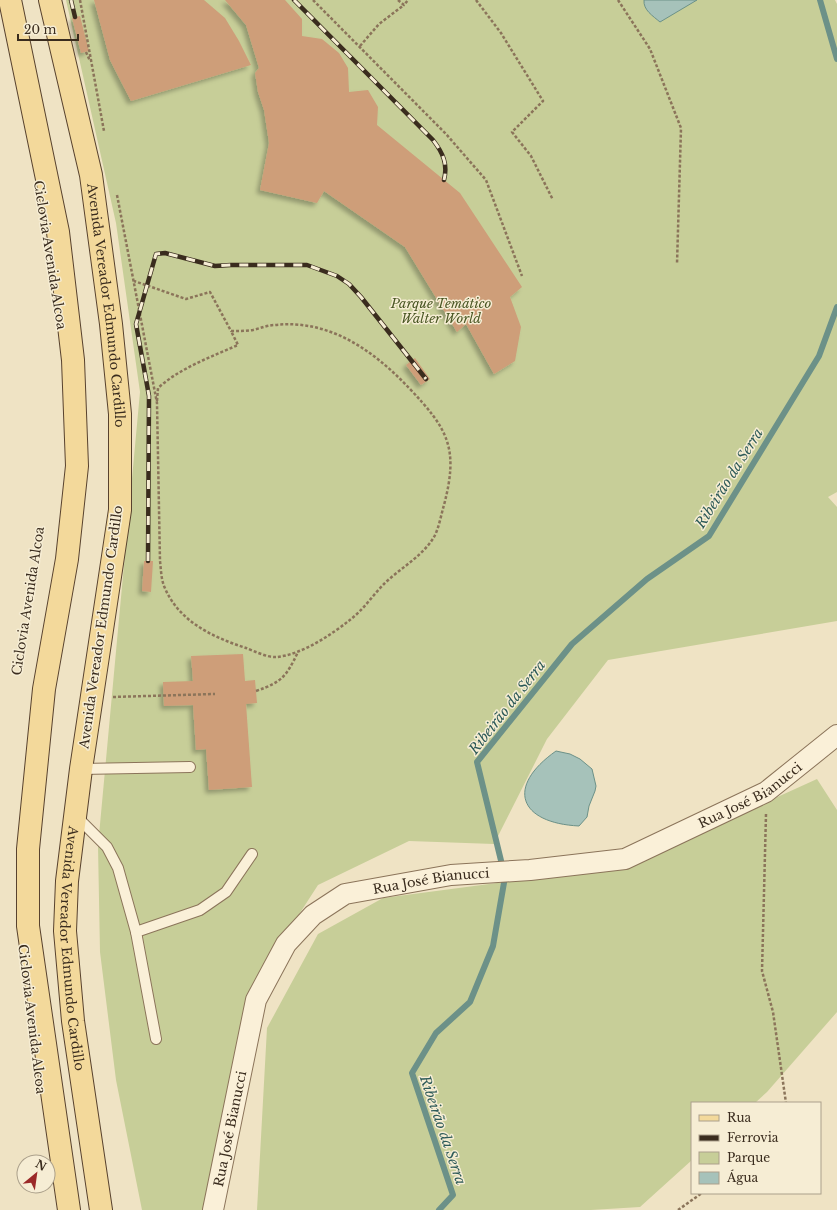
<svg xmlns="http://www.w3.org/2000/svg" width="837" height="1210" viewBox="0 0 837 1210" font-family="'Libre Baskerville',serif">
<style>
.green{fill:#c7ce98}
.water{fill:#a6c2ba;stroke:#6c9188}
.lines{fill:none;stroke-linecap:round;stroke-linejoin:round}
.stream{stroke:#6c9188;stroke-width:6}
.building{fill:#ce9e79;filter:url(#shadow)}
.lane-casing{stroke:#8b745a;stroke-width:12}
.street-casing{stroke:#8b745a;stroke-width:22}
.primary-casing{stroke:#58422e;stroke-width:24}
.path{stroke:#8b745a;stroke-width:2.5;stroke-dasharray:3 2;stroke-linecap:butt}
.lane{stroke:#faf0d8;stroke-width:10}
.street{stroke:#faf0d8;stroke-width:20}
.primary{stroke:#f3d99b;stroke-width:22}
.rail-casing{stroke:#3a2c1e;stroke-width:4.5}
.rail{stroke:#f6edd4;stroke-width:3;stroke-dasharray:9;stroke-linecap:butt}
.labels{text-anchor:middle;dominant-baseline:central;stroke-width:3;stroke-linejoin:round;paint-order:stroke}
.street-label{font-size:13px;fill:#3a2c1e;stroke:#f6edd4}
.park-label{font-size:13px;font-style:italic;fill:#4a5724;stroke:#f6edd4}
.water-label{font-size:14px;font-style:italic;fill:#2d5a58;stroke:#f6edd4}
</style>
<defs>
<filter id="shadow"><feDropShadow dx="-3.5" dy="3.5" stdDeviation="2" flood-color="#0004"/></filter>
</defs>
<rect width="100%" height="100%" fill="#efe3c4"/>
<g class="green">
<path d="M66 0H835L837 4V492L828 497 837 507V621L608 660 547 739 494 844 409 841 318 885 252 987 221 1120 206 1210H142L116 1080 100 952 98 846 140 392 116 223Z"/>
<path d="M817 779 837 810V1012L767 1092 755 1103H692V1160L640 1207 591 1210H257L267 1028 318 934 383 898 625 866Z"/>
</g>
<g class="water">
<path d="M644 0H697L660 22C653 16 643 10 644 0Z"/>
<path d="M556 751 570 754 580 759 592 769 596 786 595 791 589 806 587 817 579 826C519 823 505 787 556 751Z"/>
</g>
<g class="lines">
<g class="stream">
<path d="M820 0 837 59"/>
<path d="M439 1210 453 1195 412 1073 436 1033 470 1002 493 946 505 877 477 762 572 644 647 579 709 536 819 356 837 307"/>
</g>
</g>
<g class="building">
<path d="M94 0H204L225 18 239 41 251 65 131 101 110 60Z"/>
<path d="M225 0H285L302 19V36L322 39 339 53 348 68 349 92 368 90 378 107 377 125 460 193 522 287 510 297 521 327 515 361 494 374 466 324 457 332 405 247 324 191 317 203 260 190 269 143 264 110 258 92 255 73 259 68 246 25Z"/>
<path d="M80 16 89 51 81 53 72 18Z"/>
<path d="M415 358 430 379 421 385 406 365Z"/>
<path d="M144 561H153L151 592 142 591Z"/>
<path d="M243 654 245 681 255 680 257 703 246 704 252 787 209 790 206 749 196 750 193 705 164 706 163 682 193 681 191 656Z"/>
</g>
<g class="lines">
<g class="lane-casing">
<g id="lane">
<path d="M81 769 190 767"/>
<path d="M76 816 107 847 118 868 136 932 156 1039"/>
<path d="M136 932 200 910 226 892 252 854"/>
</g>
</g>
<g class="street-casing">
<g id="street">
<path id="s1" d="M213 1210 256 1000 286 944 313 915 345 894 451 875 530 870 625 859 766 792 837 735"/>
</g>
</g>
<g class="primary-casing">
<g id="primary">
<path d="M10 0 58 232 73 360 77 466 67 559 44 689 28 849V926L69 1210"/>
<path id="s2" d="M50 0 91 175 111 324 120 414V510L81 769 67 881 65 931 73 1021 101 1210"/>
</g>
</g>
<g class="path">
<path d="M80 0 104 131"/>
<path d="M313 0 446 134 486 180 522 276"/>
<path d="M398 0 404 5 408 0"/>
<path d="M476 0 501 33 543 101 512 132 531 156 553 200"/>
<path d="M618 0 650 49 681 128 677 264"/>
<path d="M360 46 379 24 404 5"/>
<path d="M86 52 90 61"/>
<path d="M117 195 157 403 160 561C161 569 161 578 164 586 178 621 212 637 246 648 254 651 268 658 277 657 303 654 331 635 351 619 363 610 373 595 384 584 400 568 422 557 434 537 439 528 441 515 444 505 459 448 448 429 409 388 373 350 329 319 275 325 268 325 261 328 253 330 246 331 239 331 231 331L210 292 186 299 134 281"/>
<path d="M157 401 158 388C180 368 211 357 238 345L231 331"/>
<path d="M256 691C282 682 286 677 298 652"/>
<path d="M113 697 215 694"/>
<path d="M766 814 762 971 773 1012 786 1103"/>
<path d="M678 1210 702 1193"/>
</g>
<use href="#lane" class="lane"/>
<use href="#street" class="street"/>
<use href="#primary" class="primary"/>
<g class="rail-casing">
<g id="rail">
<path d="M71 0 75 17"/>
<path d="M294 0 433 140C443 153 448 164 444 180"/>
<path d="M148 561 149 396 136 324 156 254 165 253 215 266 231 265H307L337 276 349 284 361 297 426 379"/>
</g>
</g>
<use href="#rail" class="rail"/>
</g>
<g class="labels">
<g class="street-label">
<text transform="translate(50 255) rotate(81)">Ciclovia Avenida Alcoa</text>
<text stroke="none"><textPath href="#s2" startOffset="311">Avenida Vereador Edmundo Cardillo</textPath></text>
<text transform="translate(28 601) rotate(-81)">Ciclovia Avenida Alcoa</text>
<text transform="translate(101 627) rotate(-82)">Avenida Vereador Edmundo Cardillo</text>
<text stroke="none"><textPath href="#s1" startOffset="779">Rua José Bianucci</textPath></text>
<text stroke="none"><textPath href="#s1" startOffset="443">Rua José Bianucci</textPath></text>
<text stroke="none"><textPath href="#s2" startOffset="959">Avenida Vereador Edmundo Cardillo</textPath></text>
<text transform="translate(32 1019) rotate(83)">Ciclovia Avenida Alcoa</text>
<text stroke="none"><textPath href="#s1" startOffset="83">Rua José Bianucci</textPath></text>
</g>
<g class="park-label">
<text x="441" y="303">Parque Temático<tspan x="441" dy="15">Walter World</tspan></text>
</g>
<g class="water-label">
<text transform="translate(729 478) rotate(-58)">Ribeirão da Serra</text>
<text transform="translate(507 707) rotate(-52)">Ribeirão da Serra</text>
<text transform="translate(443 1130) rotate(71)">Ribeirão da Serra</text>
</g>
</g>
<rect x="691" y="1102" width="130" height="92" fill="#f6edd4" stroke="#aba08b"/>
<rect x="699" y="1115" width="20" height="6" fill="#f3d99b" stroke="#aba08b"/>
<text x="727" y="1122" font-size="12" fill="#3a2c1e">Rua</text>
<rect x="699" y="1135" width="20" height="6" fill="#3a2c1e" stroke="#aba08b"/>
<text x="727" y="1142" font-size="12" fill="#3a2c1e">Ferrovia</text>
<rect x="699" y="1152" width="20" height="12" fill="#c7ce98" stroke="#aba08b"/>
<text x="727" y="1162" font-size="12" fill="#3a2c1e">Parque</text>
<rect x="699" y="1172" width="20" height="12" fill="#a6c2ba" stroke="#aba08b"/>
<text x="727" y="1182" font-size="12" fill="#3a2c1e">Água</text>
<g transform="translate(36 1174) rotate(29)"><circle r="19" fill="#f6edd4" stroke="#aba08b"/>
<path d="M0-3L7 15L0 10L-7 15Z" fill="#9b2928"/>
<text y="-6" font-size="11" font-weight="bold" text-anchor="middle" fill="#3a2c1e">N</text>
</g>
<path d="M18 34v6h60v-6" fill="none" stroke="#3a2c1e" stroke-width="2"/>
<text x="24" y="34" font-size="12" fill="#3a2c1e" stroke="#f6edd4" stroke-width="3" paint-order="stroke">20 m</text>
</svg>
